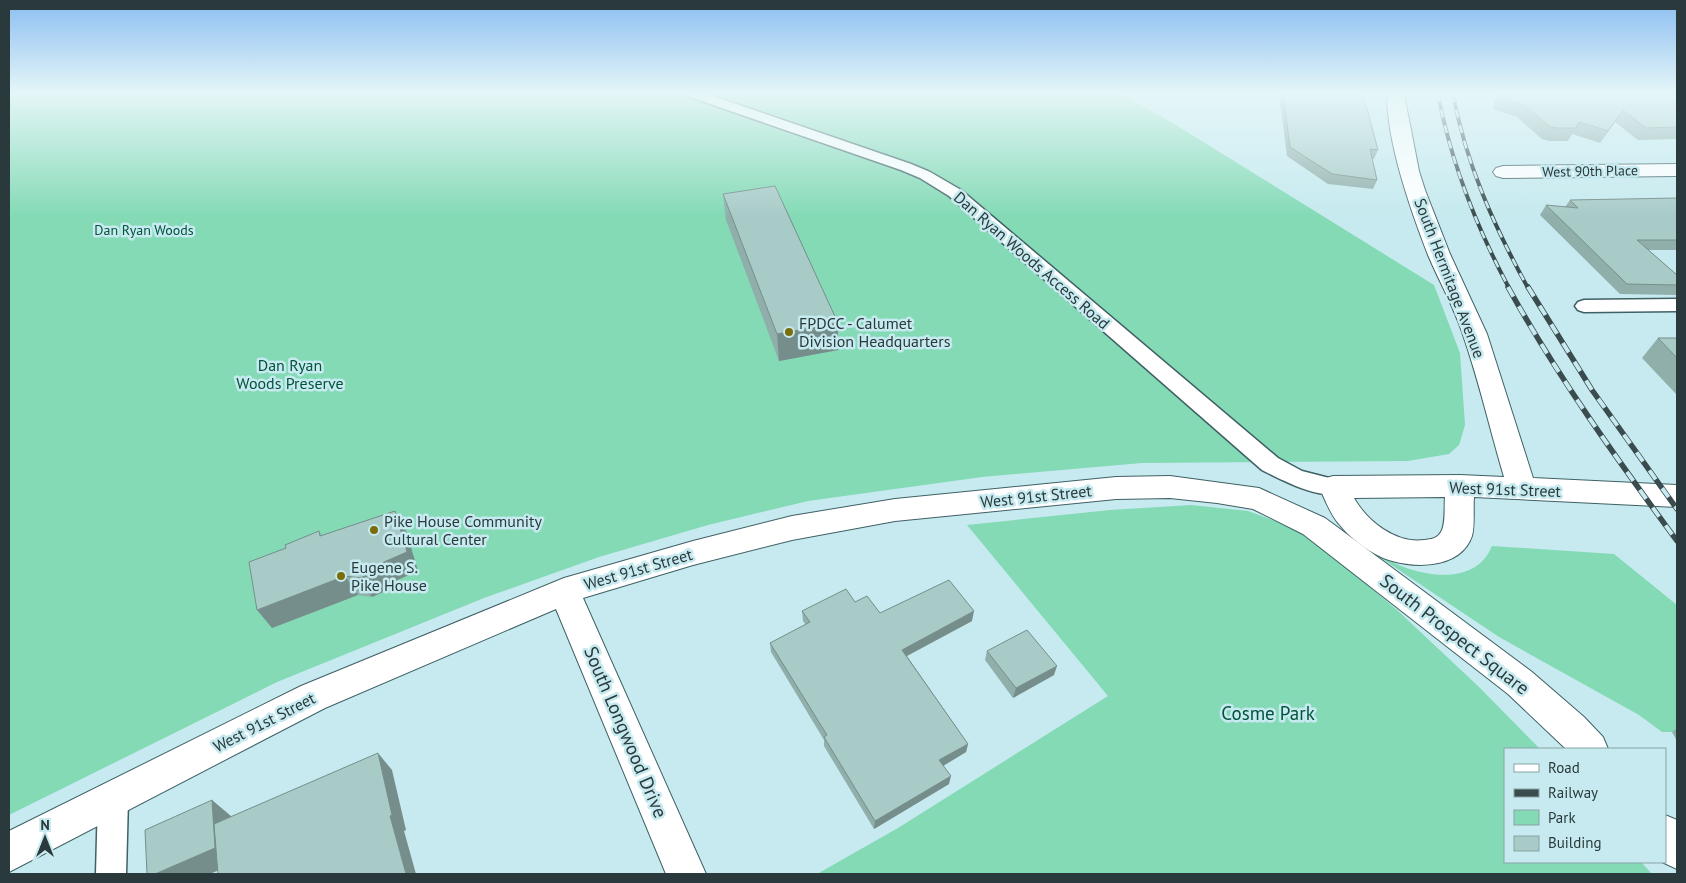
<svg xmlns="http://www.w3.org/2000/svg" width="1686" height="883" viewBox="0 0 1686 883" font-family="'PT Sans',sans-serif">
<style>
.green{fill:#83dab5}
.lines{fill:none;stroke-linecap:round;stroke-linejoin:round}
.service-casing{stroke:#3f6065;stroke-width:3}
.minor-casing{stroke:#3f6065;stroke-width:2}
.service{fill:#fff;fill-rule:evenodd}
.minor{fill:#fff;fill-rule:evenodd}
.rail-far1-casing{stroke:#3b4c4e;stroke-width:4}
.rail-casing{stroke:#3b4c4e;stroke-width:5.5}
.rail-far1{stroke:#c6eaef;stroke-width:2.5;stroke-dasharray:8;stroke-linecap:butt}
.rail{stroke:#c6eaef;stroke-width:4;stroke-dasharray:11;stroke-linecap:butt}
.wall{fill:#90afab}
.shaded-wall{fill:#768e8b}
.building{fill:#a8cbc7;stroke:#768e8b}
.poi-dot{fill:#7b6d09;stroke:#c6eaef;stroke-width:2}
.labels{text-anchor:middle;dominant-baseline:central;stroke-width:5;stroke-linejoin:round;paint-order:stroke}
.far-street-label{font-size:14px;fill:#2a393b;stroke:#c6eaef}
.far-park-label{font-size:14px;fill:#02533a;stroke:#c6eaef}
.street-label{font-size:16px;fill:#2a393b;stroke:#c6eaef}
.poi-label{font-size:16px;fill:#2a393b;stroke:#c6eaef;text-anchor:start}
.park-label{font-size:16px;fill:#02533a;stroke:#c6eaef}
.near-street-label{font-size:19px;fill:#2a393b;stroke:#c6eaef}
.near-park-label{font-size:19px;fill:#02533a;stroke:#c6eaef}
</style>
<rect width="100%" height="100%" fill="#c6eaef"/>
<g class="green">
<path d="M9 94H1121L1176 125 1434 285 1460 353 1465 425 1459 445 1449 454 1408 461 1142 463 982 477 808 501 708 525 599 557 484 598 277 682 9 815Z"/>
<path d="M1191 505 1248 511 1303 531 1397 610 1478 686 1540 749H1505V862H1641L1652 874H817L898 828 1108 696 967 525 1110 510Z"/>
<path d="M1492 546 1614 554 1677 605V732H1662L1639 715 1499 637 1369 550 1371 549C1381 555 1391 562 1401 566 1432 578 1477 583 1492 546Z"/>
</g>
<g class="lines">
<g class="service-casing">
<g id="service">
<path d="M688 94H707L911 164 930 172 961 190 1278 458 1302 471 1341 481 1344 487 1341 493C1319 500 1282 480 1262 470L949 196 920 178 901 170 690 97Z"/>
<path d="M1677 299V311L1584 312 1578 310 1575 306 1578 302 1584 300Z"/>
<path d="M113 784 123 789 128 799 126 874H96L98 799 103 789Z"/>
</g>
</g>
<g class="minor-casing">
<g id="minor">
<path d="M1387 94H1404L1419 171 1425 190 1450 254 1487 334 1533 478 1677 485V507L1474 497C1473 509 1475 525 1472 536 1460 571 1408 569 1381 557 1366 550 1349 537 1339 524 1330 514 1325 499 1319 487L1323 479 1333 476 1460 475 1504 477C1490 430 1479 381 1463 335 1454 307 1439 281 1428 255 1410 208 1387 143 1387 94ZM1445 497C1444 506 1446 524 1441 532 1437 539 1431 539 1424 540 1396 544 1367 521 1354 498Z"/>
<path d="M1677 164V176L1503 178 1496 176 1493 172 1496 168 1503 166Z"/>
<path d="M1170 476 1259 488 1325 518 1532 672 1584 717 1603 737 1608 749H1566L1508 694 1303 534 1253 509 1217 503 1170 498 1116 499 895 521 792 540 693 565 583 598 706 874H666L556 609 325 708 9 872V831L301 686 564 578 693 541 792 516 895 499 1116 477Z"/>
<path d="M1665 815 1677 820V869L1662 862H1665Z"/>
</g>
</g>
<use href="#service" class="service"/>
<use href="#minor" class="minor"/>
<g class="rail-far1-casing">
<g id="rail-far1">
<path d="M1438 94C1451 163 1476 226 1509 288"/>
<path d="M1453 94C1466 164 1494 226 1528 288"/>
</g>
</g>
<g class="rail-casing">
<g id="rail">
<path d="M1508 287C1557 376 1617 459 1677 541"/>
<path d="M1528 287 1592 390 1677 509"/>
</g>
</g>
<use href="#rail-far1" class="rail-far1"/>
<use href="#rail" class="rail"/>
</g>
<g class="wall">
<path d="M1279 94H1363L1378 150 1374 159H1372L1377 180 1373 189 1328 184 1287 156Z"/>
<path d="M1498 94H1677V139L1638 140 1615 122 1600 143 1572 134 1568 141H1549L1542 139 1517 117 1493 109 1494 102Z"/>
<path d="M723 194 838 350 779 361 726 220Z"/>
<path d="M1677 198V250H1648L1677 275V295L1620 294 1540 215 1546 205 1565 207 1570 200Z"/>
<path d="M1658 338H1677V395L1642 358Z"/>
<path d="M395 511 406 531 418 571 395 581 388 590 372 597 358 595 272 628 286 548 319 531 322 536Z"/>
<path d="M855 602 880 613 972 621 907 656 968 744 966 752 943 766 949 784 874 829 824 746V740L771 652 770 643 806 625 803 621 802 611Z"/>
<path d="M987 651 1054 675 1013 698 985 660Z"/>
<path d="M1677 728V741L1672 732Z"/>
</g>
<g class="shaded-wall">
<path d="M1623 110 1615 122 1600 143 1608 131Z"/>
<path d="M838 323V350L779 361 777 334Z"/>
<path d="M395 511 406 531 418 571 395 581 388 590 372 597 360 578Z"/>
<path d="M345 576 358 595 272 628 257 610Z"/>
<path d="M974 611 972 621 901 659 902 650Z"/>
<path d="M1057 666 1054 675 1013 698 1016 688Z"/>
<path d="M968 744 966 752 938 769 939 760Z"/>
<path d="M378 753 392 770 406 830 404 831 416 874H406L390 816Z"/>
<path d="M951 776 949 784 874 829 875 821Z"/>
<path d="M212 800 231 816 235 863 210 874H155Z"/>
</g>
<g class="building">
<path d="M1283 94H1363L1378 150 1370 149 1377 180 1332 174 1290 147Z"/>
<path d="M1500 94H1635L1646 95 1643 94H1677V127L1646 128 1623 110 1608 131 1579 122 1576 128H1556L1549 126 1524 105 1499 97Z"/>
<path d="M775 186 838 323 777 334 723 194Z"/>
<path d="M1677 198V240H1637L1677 275V285L1627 284 1546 205 1578 208 1570 200Z"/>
<path d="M1658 338H1677V358Z"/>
<path d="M395 511 407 552 384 562 376 571 360 578 345 576 257 610 249 562 286 548 285 545 319 531 320 536Z"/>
<path d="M949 580 974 611 902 650 968 744 939 760 951 776 875 821 824 737 827 735 770 643 810 622 802 611 846 589 855 602 867 596 880 613Z"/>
<path d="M1027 630 1057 666 1016 688 987 651Z"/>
<path d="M378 753 392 815 390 816 406 874H218L214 824Z"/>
<path d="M212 800 215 848 155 874H147L145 830Z"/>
</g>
<linearGradient id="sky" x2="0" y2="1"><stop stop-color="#8bbef1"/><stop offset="0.43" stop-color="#e5f6f8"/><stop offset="1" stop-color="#e5f6f8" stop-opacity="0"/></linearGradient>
<rect width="1686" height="217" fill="url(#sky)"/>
<g class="poi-dot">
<circle cx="789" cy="332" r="5"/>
<circle cx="374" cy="530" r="5"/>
<circle cx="341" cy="576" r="5"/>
</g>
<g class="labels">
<g class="far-street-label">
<text transform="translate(1590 171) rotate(-1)">West 90th Place</text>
</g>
<g class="far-park-label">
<text x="144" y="230">Dan Ryan Woods</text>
</g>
<g class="street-label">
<text transform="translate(1032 260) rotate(41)">Dan Ryan Woods Access Road</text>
<text transform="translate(1450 278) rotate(69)">South Hermitage Avenue</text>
<text transform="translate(1505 489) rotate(2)">West 91st Street</text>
<text transform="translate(1036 496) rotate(-6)">West 91st Street</text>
<text transform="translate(638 569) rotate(-16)">West 91st Street</text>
<text transform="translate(264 722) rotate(-27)">West 91st Street</text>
</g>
<g class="poi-label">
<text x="799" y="323">FPDCC - Calumet<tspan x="799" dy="18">Division Headquarters</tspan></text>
<text x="384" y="521">Pike House Community<tspan x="384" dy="18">Cultural Center</tspan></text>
<text x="351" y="567">Eugene S.<tspan x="351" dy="18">Pike House</tspan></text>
</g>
<g class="park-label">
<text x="290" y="365">Dan Ryan<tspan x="290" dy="18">Woods Preserve</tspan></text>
</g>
<g class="near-street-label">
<text transform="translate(1455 634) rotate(38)">South Prospect Square</text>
<text transform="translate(626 732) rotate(67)">South Longwood Drive</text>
</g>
<g class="near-park-label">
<text x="1268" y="713">Cosme Park</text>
</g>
</g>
<rect width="1686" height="883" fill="none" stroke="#2a393b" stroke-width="20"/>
<rect x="1504" y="748" width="162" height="115" fill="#c6eaef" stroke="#88a3a7"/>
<rect x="1514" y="764" width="25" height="8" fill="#ffffff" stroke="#88a3a7"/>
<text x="1548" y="773" font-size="15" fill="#2a393b">Road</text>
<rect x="1514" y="789" width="25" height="8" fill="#3b4c4e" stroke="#88a3a7"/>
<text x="1548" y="798" font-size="15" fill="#2a393b">Railway</text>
<rect x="1514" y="810" width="25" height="15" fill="#83dab5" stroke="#88a3a7"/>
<text x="1548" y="823" font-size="15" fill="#2a393b">Park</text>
<rect x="1514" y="836" width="25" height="15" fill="#a8cbc7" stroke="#88a3a7"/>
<text x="1548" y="848" font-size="15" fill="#2a393b">Building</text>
<g transform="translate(45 838)" stroke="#c6eaef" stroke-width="4" paint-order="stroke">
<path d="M0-4L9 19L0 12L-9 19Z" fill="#2a393b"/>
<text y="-8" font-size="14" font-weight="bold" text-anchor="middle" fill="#2a393b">N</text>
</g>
</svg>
